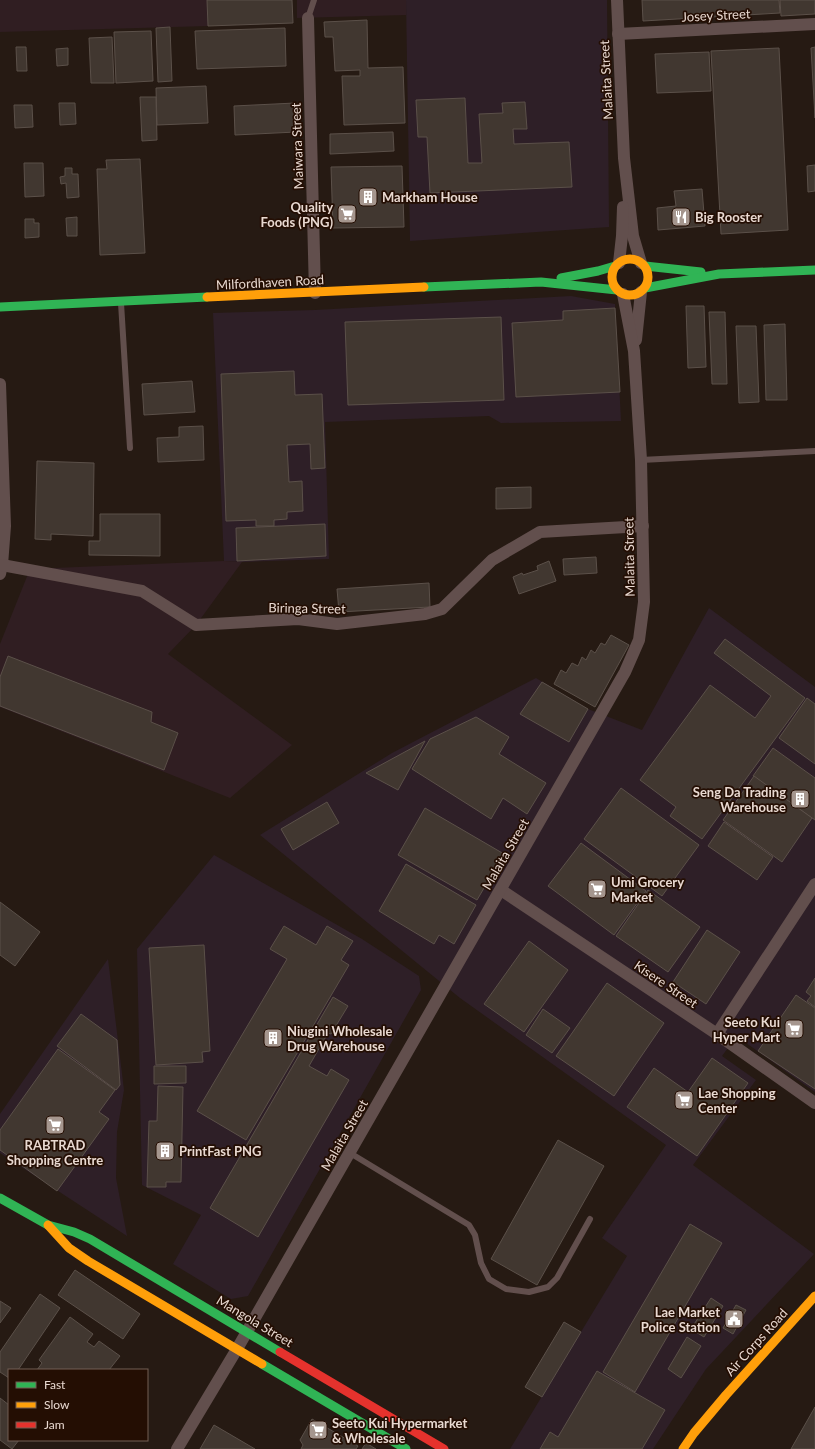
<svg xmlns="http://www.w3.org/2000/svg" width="815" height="1449" viewBox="0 0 815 1449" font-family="Lato,sans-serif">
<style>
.commercial{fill:#2e1f27}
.industrial{fill:#301e22}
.building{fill:#413730;stroke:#5b5049}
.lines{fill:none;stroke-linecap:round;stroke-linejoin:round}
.lane{stroke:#624f4d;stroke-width:6}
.street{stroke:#624f4d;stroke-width:12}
.fast{stroke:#30b455;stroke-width:9}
.slow{stroke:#ff9f0a;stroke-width:9}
.jam{stroke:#e5322d;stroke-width:9}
.labels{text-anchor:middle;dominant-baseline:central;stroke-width:3.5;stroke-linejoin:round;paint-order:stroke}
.street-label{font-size:13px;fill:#e9d9d1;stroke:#240e03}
.poi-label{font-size:13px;font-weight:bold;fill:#e9d9d1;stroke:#240e03;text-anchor:start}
</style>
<rect width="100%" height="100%" fill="#261a13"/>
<g class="commercial">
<path d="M406 0H607L609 227 410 241Z"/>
<path d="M571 296 615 304 621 421 501 423 489 416 325 422 329 559 242 562 224 561 213 313 315 310Z"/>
<path d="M709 608 815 687V1092L742 1040 739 1033 722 1056 756 1080 693 1165 814 1254 706 1369 653 1449H510L627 1256 602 1238 666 1145 460 998 260 835 392 753 536 678 588 709 642 730Z"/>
<path d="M214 855 362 939 419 976 421 990 248 1296 231 1299 173 1264 201 1215 142 1185 137 949Z"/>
<path d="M108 959 124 1090 117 1132 116 1178 127 1236 0 1153V1114Z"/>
</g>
<g class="industrial">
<path d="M0 0H207L208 26 0 32Z"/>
<path d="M297 0H406V15L297 18Z"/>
<path d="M224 561 242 562 196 625 168 654 292 745 230 798 0 707V644L30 569Z"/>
</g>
<g class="building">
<path d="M207 0H292L293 23 208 26Z"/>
<path d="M642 0H779L780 13 643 21Z"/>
<path d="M780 0H815V14L781 16Z"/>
<path d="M367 20 368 68 403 67 405 123 344 125 342 76H360V70L335 71 333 37H325L324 22Z"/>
<path d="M170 27 172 81 158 82 156 28Z"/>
<path d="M285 28 286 66 197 69 195 31Z"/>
<path d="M151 31 153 81 116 83 114 32Z"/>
<path d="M112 37 114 83H91L89 38Z"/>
<path d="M16 47H26L27 71H17Z"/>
<path d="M815 47V118L811 48Z"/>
<path d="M68 48V65L57 66 56 49Z"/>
<path d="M779 48 788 230 721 234 711 51Z"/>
<path d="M709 52 711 91 657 93 655 54Z"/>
<path d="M206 86 208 123 157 125 156 88Z"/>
<path d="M140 97H156L157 140 142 141Z"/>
<path d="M465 98 468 163H482L479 114 503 113 502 103 525 102 527 129H513L514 144 569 142 572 187 430 193 427 137H418L416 100Z"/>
<path d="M59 103H75L76 124 60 125Z"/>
<path d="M295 103 296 132 235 135 234 106Z"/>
<path d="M14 105H32L33 127 15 128Z"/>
<path d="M393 132 394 151 330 154V134Z"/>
<path d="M140 159 145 253 100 255 97 169H107L106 160Z"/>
<path d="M24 163H43L44 196 25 197Z"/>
<path d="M815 165V191L808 192 807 166Z"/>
<path d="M402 166 404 227 333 228 331 167Z"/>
<path d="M65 168H72V174H78L79 197 67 198 66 183 61 184 60 177 65 176Z"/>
<path d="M702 189 705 226 658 230 657 208 676 206 674 191Z"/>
<path d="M77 217V236H67L66 218Z"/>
<path d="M25 219H34V223H39V237L25 238Z"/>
<path d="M686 306H704L706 367 688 368Z"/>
<path d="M615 308 620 392 516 397 512 323 563 320V311Z"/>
<path d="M709 312H725L727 384H712Z"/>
<path d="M501 317 504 400 348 405 345 322Z"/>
<path d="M785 324 787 400H766L764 325Z"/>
<path d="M736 326H756L759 402 739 403Z"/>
<path d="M294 371 295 395 322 394 325 468 311 469 310 444 287 445 289 482 302 481 303 511 287 512V519L274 520V526H256V520L226 521 221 374Z"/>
<path d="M192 381 195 412 144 415 142 384Z"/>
<path d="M203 426 204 460 158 462 157 438 179 437V427Z"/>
<path d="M37 461 94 463 93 536 51 534V540L35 539Z"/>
<path d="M531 487V508L496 509V488Z"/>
<path d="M100 514H160V556L89 555V541H100Z"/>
<path d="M325 524 326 556 237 561 236 528Z"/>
<path d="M596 557 597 573 564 575 563 559Z"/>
<path d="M549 561 556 581 519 594 513 577 522 573 523 575 538 570 537 566Z"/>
<path d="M429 583 430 607 339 612 337 589Z"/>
<path d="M611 635 629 645 595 707 554 684 561 670 566 673 572 663 578 666 582 657 586 660 591 650 595 653 601 643 605 645Z"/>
<path d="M725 639 805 698 702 839 670 816 676 807 640 780 710 685 755 718 771 696 714 653Z"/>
<path d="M8 656 152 712 151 722 178 733 164 770 0 706V677Z"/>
<path d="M542 682 588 709 569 742 520 714Z"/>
<path d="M807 698 815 704V764L779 738Z"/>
<path d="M476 717 509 737 499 754 546 783 527 814 503 798 491 819 412 769 430 739Z"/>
<path d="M425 741 398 790 366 773Z"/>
<path d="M773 748 815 778V820L753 776Z"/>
<path d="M754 776 812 818 782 862 723 820Z"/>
<path d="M621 788 699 845 662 896 584 839Z"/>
<path d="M327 802 339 823 293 850 281 829Z"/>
<path d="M425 808 504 854 477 900 398 855Z"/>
<path d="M724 822 773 857 757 880 708 846Z"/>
<path d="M581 843 646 891 614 935 548 886Z"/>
<path d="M406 864 476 905 454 944 439 935 434 944 379 911Z"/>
<path d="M648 890 700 927 668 972 616 936Z"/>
<path d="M0 902 40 932 15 966 0 955Z"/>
<path d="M284 926 316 945 327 926 353 941 341 960 349 965 246 1140 197 1111 287 959 270 949Z"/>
<path d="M707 930 740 952 706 1004 673 982Z"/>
<path d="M529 941 568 970 524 1032 484 1004Z"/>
<path d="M204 945 210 1051 202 1052 203 1062 156 1065 149 948Z"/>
<path d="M815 978V1007L807 1001 811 996 806 992Z"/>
<path d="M607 983 664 1023 614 1096 556 1056Z"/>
<path d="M796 995 815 1008V1089L758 1051Z"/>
<path d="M333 997 348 1006 331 1034 328 1033 309 1066 327 1076 331 1069 349 1080 258 1237 210 1208Z"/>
<path d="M543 1009 570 1028 552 1053 526 1035Z"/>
<path d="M81 1014 117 1040 120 1085 116 1090 57 1046Z"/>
<path d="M58 1049 115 1090 99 1112 109 1119 57 1191 0 1150V1130Z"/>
<path d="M712 1058 748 1083 697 1156 627 1107 654 1068 688 1092Z"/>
<path d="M154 1066H186V1083L154 1084Z"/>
<path d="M158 1086 183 1087 181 1182H166V1187H147L149 1121H157Z"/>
<path d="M558 1140 604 1166 537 1285 491 1259Z"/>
<path d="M690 1224 722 1243 635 1392 603 1372Z"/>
<path d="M75 1270 140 1314 123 1339 58 1295Z"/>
<path d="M40 1294 60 1308 18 1370H9V1378L0 1372V1352Z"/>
<path d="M711 1298 723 1306 704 1337 691 1329Z"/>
<path d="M0 1301 11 1308 0 1323Z"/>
<path d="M736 1305 746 1310 733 1334 723 1328Z"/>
<path d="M70 1317 93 1334 87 1342 94 1347 99 1341 120 1356 109 1370H37L42 1363 39 1360Z"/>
<path d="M564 1322 581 1332 542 1397 525 1387Z"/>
<path d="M687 1337 701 1346 681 1378 668 1369Z"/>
<path d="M597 1371 665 1410 642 1449H540L550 1432 558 1437Z"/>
<path d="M0 1398 9 1405V1440H19L12 1449 0 1440Z"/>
<path d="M815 1407V1449H791Z"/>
<path d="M312 1419 358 1446 356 1449H301L303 1445 300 1440Z"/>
<path d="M214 1425 255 1449H200Z"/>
<path d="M366 1443 376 1449H362Z"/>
</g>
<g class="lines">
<g class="lane">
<path d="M308 18 314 0"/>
<path d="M121 303 130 448"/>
<path d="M641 460 815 451"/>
<path d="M350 1153 469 1225 475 1235 481 1263 489 1279 506 1289 529 1292 548 1287 557 1278 590 1219"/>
</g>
<g class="street">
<path d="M617 0 624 158 633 236 641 263"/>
<path d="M308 18 315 293"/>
<path d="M618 34 815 24"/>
<path d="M619 263 622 236 623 207"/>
<path d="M636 340 641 292"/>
<path d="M0 384 5 526 2 565 0 574"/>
<path d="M2 565 142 591 196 625 298 619 337 624 425 614 442 609 492 560 540 532 643 526"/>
<path d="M501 890 717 1034 815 1103"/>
<path d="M717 1034 815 884"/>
<path d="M177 1449 237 1349 625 672 639 640 644 602 641 460 634 351 623 294"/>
</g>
<g class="fast">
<path d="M645 266 701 272"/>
<path d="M561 278 598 271 615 266"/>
<path d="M424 287 541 282 617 290"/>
<path d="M645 288 719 274 815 270"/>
<path d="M0 307 207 297"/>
<path d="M0 1198 48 1225 74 1232 90 1239 280 1352"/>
<path d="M262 1364 406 1449"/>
</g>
<g class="slow">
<circle cx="630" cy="277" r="18"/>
<path d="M207 297 424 287"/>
<path d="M48 1225 69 1248 88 1261 262 1364"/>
<path d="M683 1449 694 1433 726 1395 815 1296"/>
</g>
<path class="jam" d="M280 1352 444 1449"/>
</g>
<defs>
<g id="building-square" transform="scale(1)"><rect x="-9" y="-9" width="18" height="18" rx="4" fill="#a5968e" stroke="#240e03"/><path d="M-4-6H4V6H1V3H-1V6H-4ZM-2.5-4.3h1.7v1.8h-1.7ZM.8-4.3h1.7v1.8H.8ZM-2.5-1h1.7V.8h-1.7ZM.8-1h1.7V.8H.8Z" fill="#fff"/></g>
<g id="supermarket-square" transform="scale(1)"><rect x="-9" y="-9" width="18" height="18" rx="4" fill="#a5968e" stroke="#240e03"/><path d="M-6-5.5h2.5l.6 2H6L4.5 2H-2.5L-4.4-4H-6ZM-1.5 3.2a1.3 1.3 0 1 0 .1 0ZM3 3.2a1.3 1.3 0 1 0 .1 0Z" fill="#fff"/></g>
<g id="restaurant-square" transform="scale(1)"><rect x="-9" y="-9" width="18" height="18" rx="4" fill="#a5968e" stroke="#240e03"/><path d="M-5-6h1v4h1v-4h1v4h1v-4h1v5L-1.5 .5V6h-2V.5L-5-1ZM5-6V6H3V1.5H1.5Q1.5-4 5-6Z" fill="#fff"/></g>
<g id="civic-square" transform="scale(1)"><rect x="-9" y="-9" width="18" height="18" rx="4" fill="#a5968e" stroke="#240e03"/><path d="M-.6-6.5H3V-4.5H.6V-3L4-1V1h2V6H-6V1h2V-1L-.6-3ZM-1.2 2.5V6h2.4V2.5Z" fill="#fff"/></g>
</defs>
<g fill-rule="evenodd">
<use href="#building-square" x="368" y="197"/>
<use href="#supermarket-square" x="347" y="214"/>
<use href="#restaurant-square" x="681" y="217"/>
<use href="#building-square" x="800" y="799"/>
<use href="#supermarket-square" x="597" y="889"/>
<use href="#supermarket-square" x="794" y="1029"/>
<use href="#building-square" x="273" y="1038"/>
<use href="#supermarket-square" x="684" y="1100"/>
<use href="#supermarket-square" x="55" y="1125"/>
<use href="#building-square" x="165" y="1151"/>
<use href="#civic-square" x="734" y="1319"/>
<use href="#supermarket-square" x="318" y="1430"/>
</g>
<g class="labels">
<g class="street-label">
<text transform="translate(716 15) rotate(-3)">Josey Street</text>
<text transform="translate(606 80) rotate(-93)">Malaita Street</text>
<text transform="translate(297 146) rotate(-92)">Maiwara Street</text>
<text transform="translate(270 282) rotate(-3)">Milfordhaven Road</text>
<text transform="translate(629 557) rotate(-91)">Malaita Street</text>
<text transform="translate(307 608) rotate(1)">Biringa Street</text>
<text transform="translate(505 854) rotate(-60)">Malaita Street</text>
<text transform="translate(666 984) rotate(34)">Kisere Street</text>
<text transform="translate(344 1135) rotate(-60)">Malaita Street</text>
<text transform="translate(255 1321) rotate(31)">Mangola Street</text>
<text transform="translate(756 1342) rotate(-48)">Air Corps Road</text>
</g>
<g class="poi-label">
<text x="382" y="197">Markham House</text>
<text x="333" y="207" text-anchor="end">Quality<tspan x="333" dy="15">Foods (PNG)</tspan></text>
<text x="695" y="217">Big Rooster</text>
<text x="786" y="792" text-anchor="end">Seng Da Trading<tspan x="786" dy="15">Warehouse</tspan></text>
<text x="611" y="882">Umi Grocery<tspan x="611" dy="15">Market</tspan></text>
<text x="780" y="1022" text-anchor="end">Seeto Kui<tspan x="780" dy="15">Hyper Mart</tspan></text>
<text x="287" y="1031">Niugini Wholesale<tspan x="287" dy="15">Drug Warehouse</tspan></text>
<text x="698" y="1093">Lae Shopping<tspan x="698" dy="15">Center</tspan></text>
<text x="55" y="1145" text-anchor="middle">RABTRAD<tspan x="55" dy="15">Shopping Centre</tspan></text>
<text x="179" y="1151">PrintFast PNG</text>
<text x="720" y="1312" text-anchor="end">Lae Market<tspan x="720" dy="15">Police Station</tspan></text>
<text x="332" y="1423">Seeto Kui Hypermarket<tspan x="332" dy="15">&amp; Wholesale</tspan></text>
</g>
</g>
<rect x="8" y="1369" width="140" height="72" fill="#240e03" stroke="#735f55"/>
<rect x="16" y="1382" width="20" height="6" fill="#30b455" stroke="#735f55"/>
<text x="44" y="1389" font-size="12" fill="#e9d9d1">Fast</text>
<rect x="16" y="1402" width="20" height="6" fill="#ff9f0a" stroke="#735f55"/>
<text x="44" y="1409" font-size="12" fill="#e9d9d1">Slow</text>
<rect x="16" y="1422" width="20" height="6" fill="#e5322d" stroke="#735f55"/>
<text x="44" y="1429" font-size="12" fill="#e9d9d1">Jam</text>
</svg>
